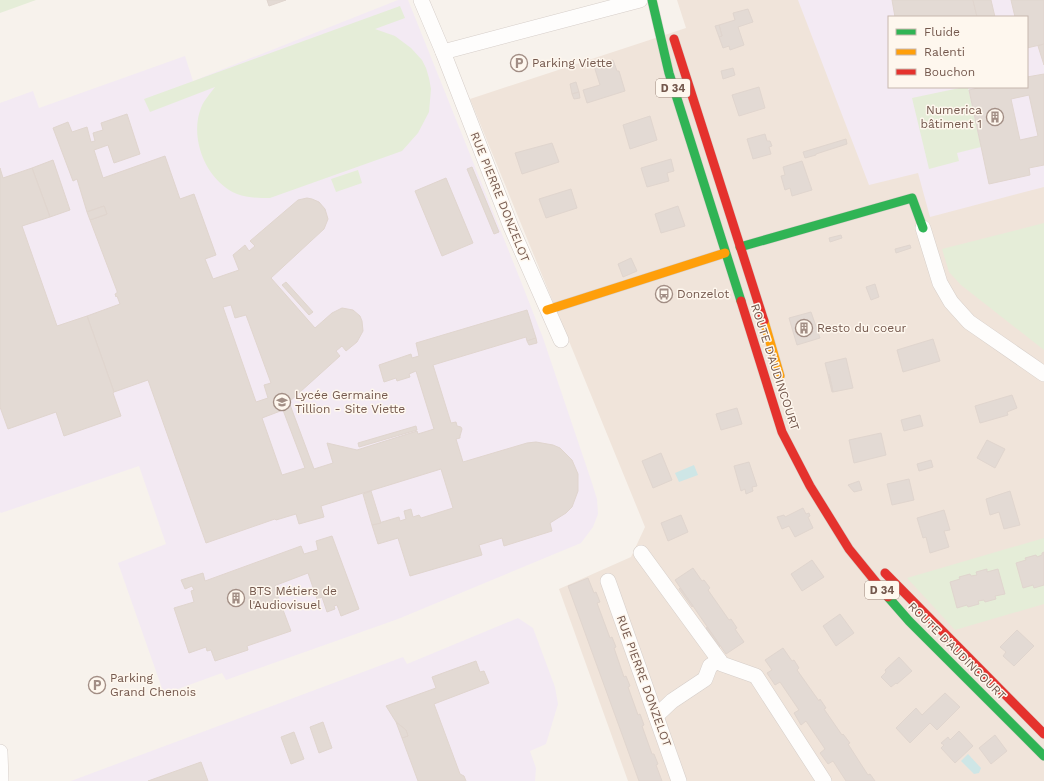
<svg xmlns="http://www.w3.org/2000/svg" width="1044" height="781" viewBox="0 0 1044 781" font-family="'Work Sans',sans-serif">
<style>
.residential{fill:#f0e4da;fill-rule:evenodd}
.education{fill:#f3eaf3;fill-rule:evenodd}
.green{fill:#e5edd8}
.water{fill:#cee6e6}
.building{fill:#e3dad4;stroke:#e0d5ce;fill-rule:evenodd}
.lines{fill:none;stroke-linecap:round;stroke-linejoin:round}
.street-casing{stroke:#d6cec9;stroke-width:16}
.fast-casing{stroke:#d6cec8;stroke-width:10}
.slow-casing{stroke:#d6cec8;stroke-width:10}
.jam-casing{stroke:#d6cec8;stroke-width:10}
.street{stroke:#fefdfc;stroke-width:15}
.fast{stroke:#30b455;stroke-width:9}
.slow{stroke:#ff9f0a;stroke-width:9}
.jam{stroke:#e5322d;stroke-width:9}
.labels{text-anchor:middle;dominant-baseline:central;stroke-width:3;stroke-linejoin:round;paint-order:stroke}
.shield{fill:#fef7ee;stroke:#9d887d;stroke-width:1}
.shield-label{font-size:11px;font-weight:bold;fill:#74584d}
.poi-label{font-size:12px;fill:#74584d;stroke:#fef7ee;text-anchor:start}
.street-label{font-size:12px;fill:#74584d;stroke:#fef7ee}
</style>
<rect width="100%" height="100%" fill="#f7f2ec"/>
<path class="residential" d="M677 0H1044V781H628L559 589 631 557 645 527 470 99 686 28ZM889 17H1027V87H889Z"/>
<g class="education">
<path d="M398 0H408L520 279 543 338 591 480 597 499 598 514 593 527 581 543 398 619 226 680 222 673 164 694 118 563 166 544 139 466 1 513 0 512V103L33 91 39 108 185 56 193 81Z"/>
<path d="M798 0H1044V187L930 217 918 173 869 185ZM889 17H1027V87H889Z"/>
<path d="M518 618 533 628 555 687 558 704 546 744 530 751 536 768 535 781H71L403 657 407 664Z"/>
</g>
<g class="green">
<path d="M0 0H36L0 13Z"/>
<path d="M400 6 405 18 375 29 395 36 411 48 422 60 426 68 429 78 431 89 429 112 418 133 402 151 270 198C259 198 247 198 237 194 206 181 189 138 201 108 204 100 210 94 215 87L150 112 144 99Z"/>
<path d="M964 87H968L981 147 957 153 959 161 929 169 912 98Z"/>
<path d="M358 170 362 183 336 192 331 179Z"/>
<path d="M1044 223V350L961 285 949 272 942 249Z"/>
<path d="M1044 538V604L955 630 907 578Z"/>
</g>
<g class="water">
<path d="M694 465 698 475 679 482 675 473Z"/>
<path d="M968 754 981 768 979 773 974 774 961 761Z"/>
</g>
<g class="building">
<path d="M267 0H286L269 6Z"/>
<path d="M892 0H973L977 17H895Z"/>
<path d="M973 0H991L995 17H977Z"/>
<path d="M1011 0H1044V44L1027 48V17H1015Z"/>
<path d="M748 9 753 22 738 27 744 45 730 50 729 46 723 48 719 37 722 36 719 25 735 20 733 13Z"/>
<path d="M719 25 722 36 719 37 715 26Z"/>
<path d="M1044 44V65L1038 46Z"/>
<path d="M613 60 617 71H619L625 91 587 103 583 90 600 85 594 66Z"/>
<path d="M733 68 735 75 723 79 721 71Z"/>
<path d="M1044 74V165L1029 168 1030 175 989 184 969 90 982 87H1027V77ZM1029 95 1038 136 1020 140 1011 99Z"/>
<path d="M576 82 579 92 572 94 570 84Z"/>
<path d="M759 87 765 108 739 116 732 95Z"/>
<path d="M579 92 580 98 574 99 572 94Z"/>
<path d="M127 114 140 154 114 163 108 145 94 150 103 178 165 156 180 199 194 194 216 255 205 259 213 279 239 270 233 255 245 245 249 251 255 246 250 241 298 200 307 198 312 199 319 202 325 209 328 219 324 229 271 278 315 328 332 313 342 308 353 310 360 316 362 321 363 331 357 342 346 351 342 346 336 351 340 356 289 402 314 469 333 463 327 443 357 450 417 431 418 434 434 429 416 371 409 374 410 377 397 381 396 378 384 382 379 365 411 354 412 358 419 356 416 343 527 310 536 338 527 341 526 337 433 365 451 423 456 422 457 426 461 427 462 429 460 436V438L456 439 463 462 527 443 536 442 553 445 560 448 572 460 578 474V491L572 507 566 513 550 523 552 531 504 546 502 538 479 545 482 555 410 576 398 538 378 544 372 525 399 517 400 521 406 519 404 511 411 509 413 517 419 515 421 518 453 508 441 469 321 506 324 517 299 524 296 514 276 520 275 519 206 543 148 380 114 392 87 316 120 304 117 296 116 297 115 294 117 293V291L90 220 107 214 104 206 87 212 77 179 73 181 53 128 68 122 72 132 87 127 91 142 95 141 93 133 103 130 101 123ZM231 305 235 318 246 315 271 383 264 385 268 398 256 402 223 307ZM283 410 305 468 282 475 262 418Z"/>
<path d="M650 116 657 140 630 149 623 125Z"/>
<path d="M765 134 767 141H770L772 146 769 147 771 154 753 159 747 139Z"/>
<path d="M846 139 847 144 816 154V155L805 158 803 152Z"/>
<path d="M552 143 559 162 522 174 515 153Z"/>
<path d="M671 159 674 171 667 173 669 181 647 187 641 168Z"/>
<path d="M53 160 70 210 50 217 32 168Z"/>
<path d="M802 161 812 190 792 196 790 188 785 190 781 176 785 175 783 167Z"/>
<path d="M472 167 499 232 494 234 467 169Z"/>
<path d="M0 168 3 178 32 168 50 217 22 226 57 326 87 316 114 392 113 393 121 416 64 436 56 412 8 429 0 407Z"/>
<path d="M446 178 473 243 442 256 415 191Z"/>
<path d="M571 189 577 208 546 218 539 199Z"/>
<path d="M104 206 107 214 90 220 87 212Z"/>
<path d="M678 206 685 226 661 233 655 214Z"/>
<path d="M841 235 842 238 830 242 829 238Z"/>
<path d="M910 245 911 248 896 253 895 249Z"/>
<path d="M631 258 637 271 623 277 618 264Z"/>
<path d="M286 282 313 312 309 315 282 285Z"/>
<path d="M875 284 879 297 871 300 866 287Z"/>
<path d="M811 312 820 338 797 345 789 318Z"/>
<path d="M536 338 537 343 529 345 527 341Z"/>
<path d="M933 339 940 361 903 372 897 350Z"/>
<path d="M846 358 853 388 833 392 829 374 828 375 825 363Z"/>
<path d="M829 374 833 392H832L828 375Z"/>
<path d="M1012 395 1017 408 1007 412 1008 415 980 423 975 406Z"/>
<path d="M737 408 742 424 721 430 716 414Z"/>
<path d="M920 415 923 426 904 431 901 420Z"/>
<path d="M416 426 417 430 359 447 358 443Z"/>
<path d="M881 433 886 455 854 463 849 440Z"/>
<path d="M987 440 1005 449 995 468 977 458Z"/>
<path d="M661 453 672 480 653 488 642 461Z"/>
<path d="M931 460 933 467 919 471 917 464Z"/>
<path d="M749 462 757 486 752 487 753 491 746 494 745 489 741 491 734 466Z"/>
<path d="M909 479 914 500 892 505 887 484Z"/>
<path d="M859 481 862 490 854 492 848 485Z"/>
<path d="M371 491 381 523 372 525 363 494Z"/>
<path d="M1010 491 1020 525 1004 529 999 512 990 515 986 499Z"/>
<path d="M803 508 806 514 809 513 810 516 808 517 813 528 795 537 789 526 782 529 777 517 784 515 785 517Z"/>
<path d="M944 510 950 530 944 531 949 547 930 553 926 537 923 538 917 518Z"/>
<path d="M681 515 688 532 668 541 661 523Z"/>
<path d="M332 536 359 609 341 616 337 605 334 606 335 609 327 612 322 597 317 599 308 573 274 586 291 631 247 646 248 650 215 661 211 650 207 651 206 647 189 653 174 608 194 602 191 591 194 590 192 586 185 589 181 580 203 573 205 581 301 546 304 554 318 550 316 541Z"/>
<path d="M1044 552V585L1034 588 1033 585 1023 588 1016 563 1026 560 1025 558 1036 555 1037 557 1042 555V553Z"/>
<path d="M812 560 824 577 802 591 791 574Z"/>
<path d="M693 568 702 581 704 580 710 588 708 590 729 620 731 619 737 628 735 629 744 642 726 654 675 580Z"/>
<path d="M987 569V572L998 569 1005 594 995 596 996 599 985 602 984 600 978 601 979 604 968 607 967 605 957 608 950 582 960 579 959 577 970 574 971 576 977 575 976 572Z"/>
<path d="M588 578 594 593 596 592 600 602 597 603 610 638 612 637 616 647 614 648 624 677 626 676 630 686 628 687 638 715 640 714 644 725 642 726 652 754H654L658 764 656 765 662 781H639L568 586Z"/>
<path d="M680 588 693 606 692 607 679 589Z"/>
<path d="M840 614 854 633 836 646 823 626Z"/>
<path d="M707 627 720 646 719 647 706 628Z"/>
<path d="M1017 630 1034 646 1014 666 1003 656 1006 652 1000 647Z"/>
<path d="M783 648 792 661 794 660 799 668 797 670 819 701 820 699 826 708 824 709 842 735 843 734 850 743 848 744 868 775 870 774 875 781H846L833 761 828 764 820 753 825 749 806 721 801 725 794 713 799 710 780 682 775 685 767 673 772 670 765 660Z"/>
<path d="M899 657 912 671 897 684 896 683 891 687 881 677 886 672 885 670Z"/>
<path d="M476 661 480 672 484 671 489 683 434 704 460 774 464 776 466 781H418L402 738 408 736 406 730 396 722 386 706 436 688 432 677Z"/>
<path d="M945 693 960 707 937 730 930 723 910 743 896 728 916 708 922 715Z"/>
<path d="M323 722 332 748 319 753 310 727Z"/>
<path d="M396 722 406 730 408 736 402 738Z"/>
<path d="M959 731 973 746 955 763 941 748 944 745 941 743 948 737 950 740Z"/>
<path d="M294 732 304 759 291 764 281 737Z"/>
<path d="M995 735 1007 751 991 764 979 748Z"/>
<path d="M201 762 208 781H148Z"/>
</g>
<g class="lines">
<g class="street-casing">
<g id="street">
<path d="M421 0 443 52 511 227 561 340"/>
<path d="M443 52 640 0"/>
<path d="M923 228 940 283 951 302 969 322 1044 374"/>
<path d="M641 553 722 664 756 676 824 781"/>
<path d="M608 581 679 781"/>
<path d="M656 716 672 701 705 679 710 666 719 660"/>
<path d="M0 752 1 781"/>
</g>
</g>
<g class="fast-casing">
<g id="fast">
<path d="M652 0 669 73 741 301"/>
<path d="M740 247 912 198 923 228"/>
<path d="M888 597 909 621 1044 756"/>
</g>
</g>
<g class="slow-casing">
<g id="slow">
<path d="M547 310 725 253"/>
<path d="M764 321 780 376"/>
</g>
</g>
<g class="jam-casing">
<g id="jam">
<path d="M674 39 764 321"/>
<path d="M741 301 782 432 810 486 849 549 888 597"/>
<path d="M885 573 1044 734"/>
</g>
</g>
<use href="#street" class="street"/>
<use href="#fast" class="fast"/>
<use href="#slow" class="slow"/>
<use href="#jam" class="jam"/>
</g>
<defs>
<g id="parking-ring" transform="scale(0.9)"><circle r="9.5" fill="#fef7ee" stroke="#a28e85" stroke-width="1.5"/><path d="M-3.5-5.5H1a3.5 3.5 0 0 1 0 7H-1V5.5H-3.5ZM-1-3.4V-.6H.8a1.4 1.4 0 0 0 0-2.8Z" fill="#a28e85"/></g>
<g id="building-ring" transform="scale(0.9)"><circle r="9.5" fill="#fef7ee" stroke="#a28e85" stroke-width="1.5"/><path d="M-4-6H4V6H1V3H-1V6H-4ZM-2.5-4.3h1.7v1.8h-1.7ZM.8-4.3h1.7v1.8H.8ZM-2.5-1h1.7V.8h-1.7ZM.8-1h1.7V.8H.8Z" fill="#a28e85"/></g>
<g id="bus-ring" transform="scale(0.9)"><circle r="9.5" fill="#fef7ee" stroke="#a28e85" stroke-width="1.5"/><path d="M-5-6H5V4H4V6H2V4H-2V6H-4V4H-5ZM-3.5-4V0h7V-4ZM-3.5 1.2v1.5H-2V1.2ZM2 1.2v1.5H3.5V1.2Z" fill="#a28e85"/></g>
<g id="school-ring" transform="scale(0.9)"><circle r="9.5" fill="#fef7ee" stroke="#a28e85" stroke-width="1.5"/><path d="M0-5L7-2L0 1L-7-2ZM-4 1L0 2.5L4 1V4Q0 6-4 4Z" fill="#a28e85"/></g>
</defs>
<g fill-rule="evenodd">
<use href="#parking-ring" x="519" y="63"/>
<use href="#building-ring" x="995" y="117"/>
<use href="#bus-ring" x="664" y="294"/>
<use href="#building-ring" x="804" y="328"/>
<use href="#school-ring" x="282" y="402"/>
<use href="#building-ring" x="236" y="598"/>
<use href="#parking-ring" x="97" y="685"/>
</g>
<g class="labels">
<g class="shield">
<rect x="656" y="79" width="34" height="18" rx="3"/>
<rect x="865" y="581" width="34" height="18" rx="3"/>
</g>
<g class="shield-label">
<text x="673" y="88">D 34</text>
<text x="882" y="590">D 34</text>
</g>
<g class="poi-label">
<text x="532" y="63">Parking Viette</text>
<text x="982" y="110" text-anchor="end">Numerica<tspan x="982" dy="14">bâtiment 1</tspan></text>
<text x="677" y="294">Donzelot</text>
<text x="817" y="328">Resto du coeur</text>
<text x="295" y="395">Lycée Germaine<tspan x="295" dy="14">Tillion - Site Viette</tspan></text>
<text x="249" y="591">BTS Métiers de<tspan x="249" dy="14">l'Audiovisuel</tspan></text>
<text x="110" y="678">Parking<tspan x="110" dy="14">Grand Chenois</tspan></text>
</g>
<g class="street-label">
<text transform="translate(500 197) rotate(68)">RUE PIERRE DONZELOT</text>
<text transform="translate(775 367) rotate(72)">ROUTE D'AUDINCOURT</text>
<text transform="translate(957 651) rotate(45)">ROUTE D'AUDINCOURT</text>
<text transform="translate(644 681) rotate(70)">RUE PIERRE DONZELOT</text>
</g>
</g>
<rect x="888" y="16" width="140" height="72" fill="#fef7ee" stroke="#c7b7ae"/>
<rect x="896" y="29" width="20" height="6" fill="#30b455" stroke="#c7b7ae"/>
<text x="924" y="36" font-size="12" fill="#74584d">Fluide</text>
<rect x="896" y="49" width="20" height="6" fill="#ff9f0a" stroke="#c7b7ae"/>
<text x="924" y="56" font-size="12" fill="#74584d">Ralenti</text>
<rect x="896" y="69" width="20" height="6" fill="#e5322d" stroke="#c7b7ae"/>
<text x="924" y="76" font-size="12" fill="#74584d">Bouchon</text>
</svg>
